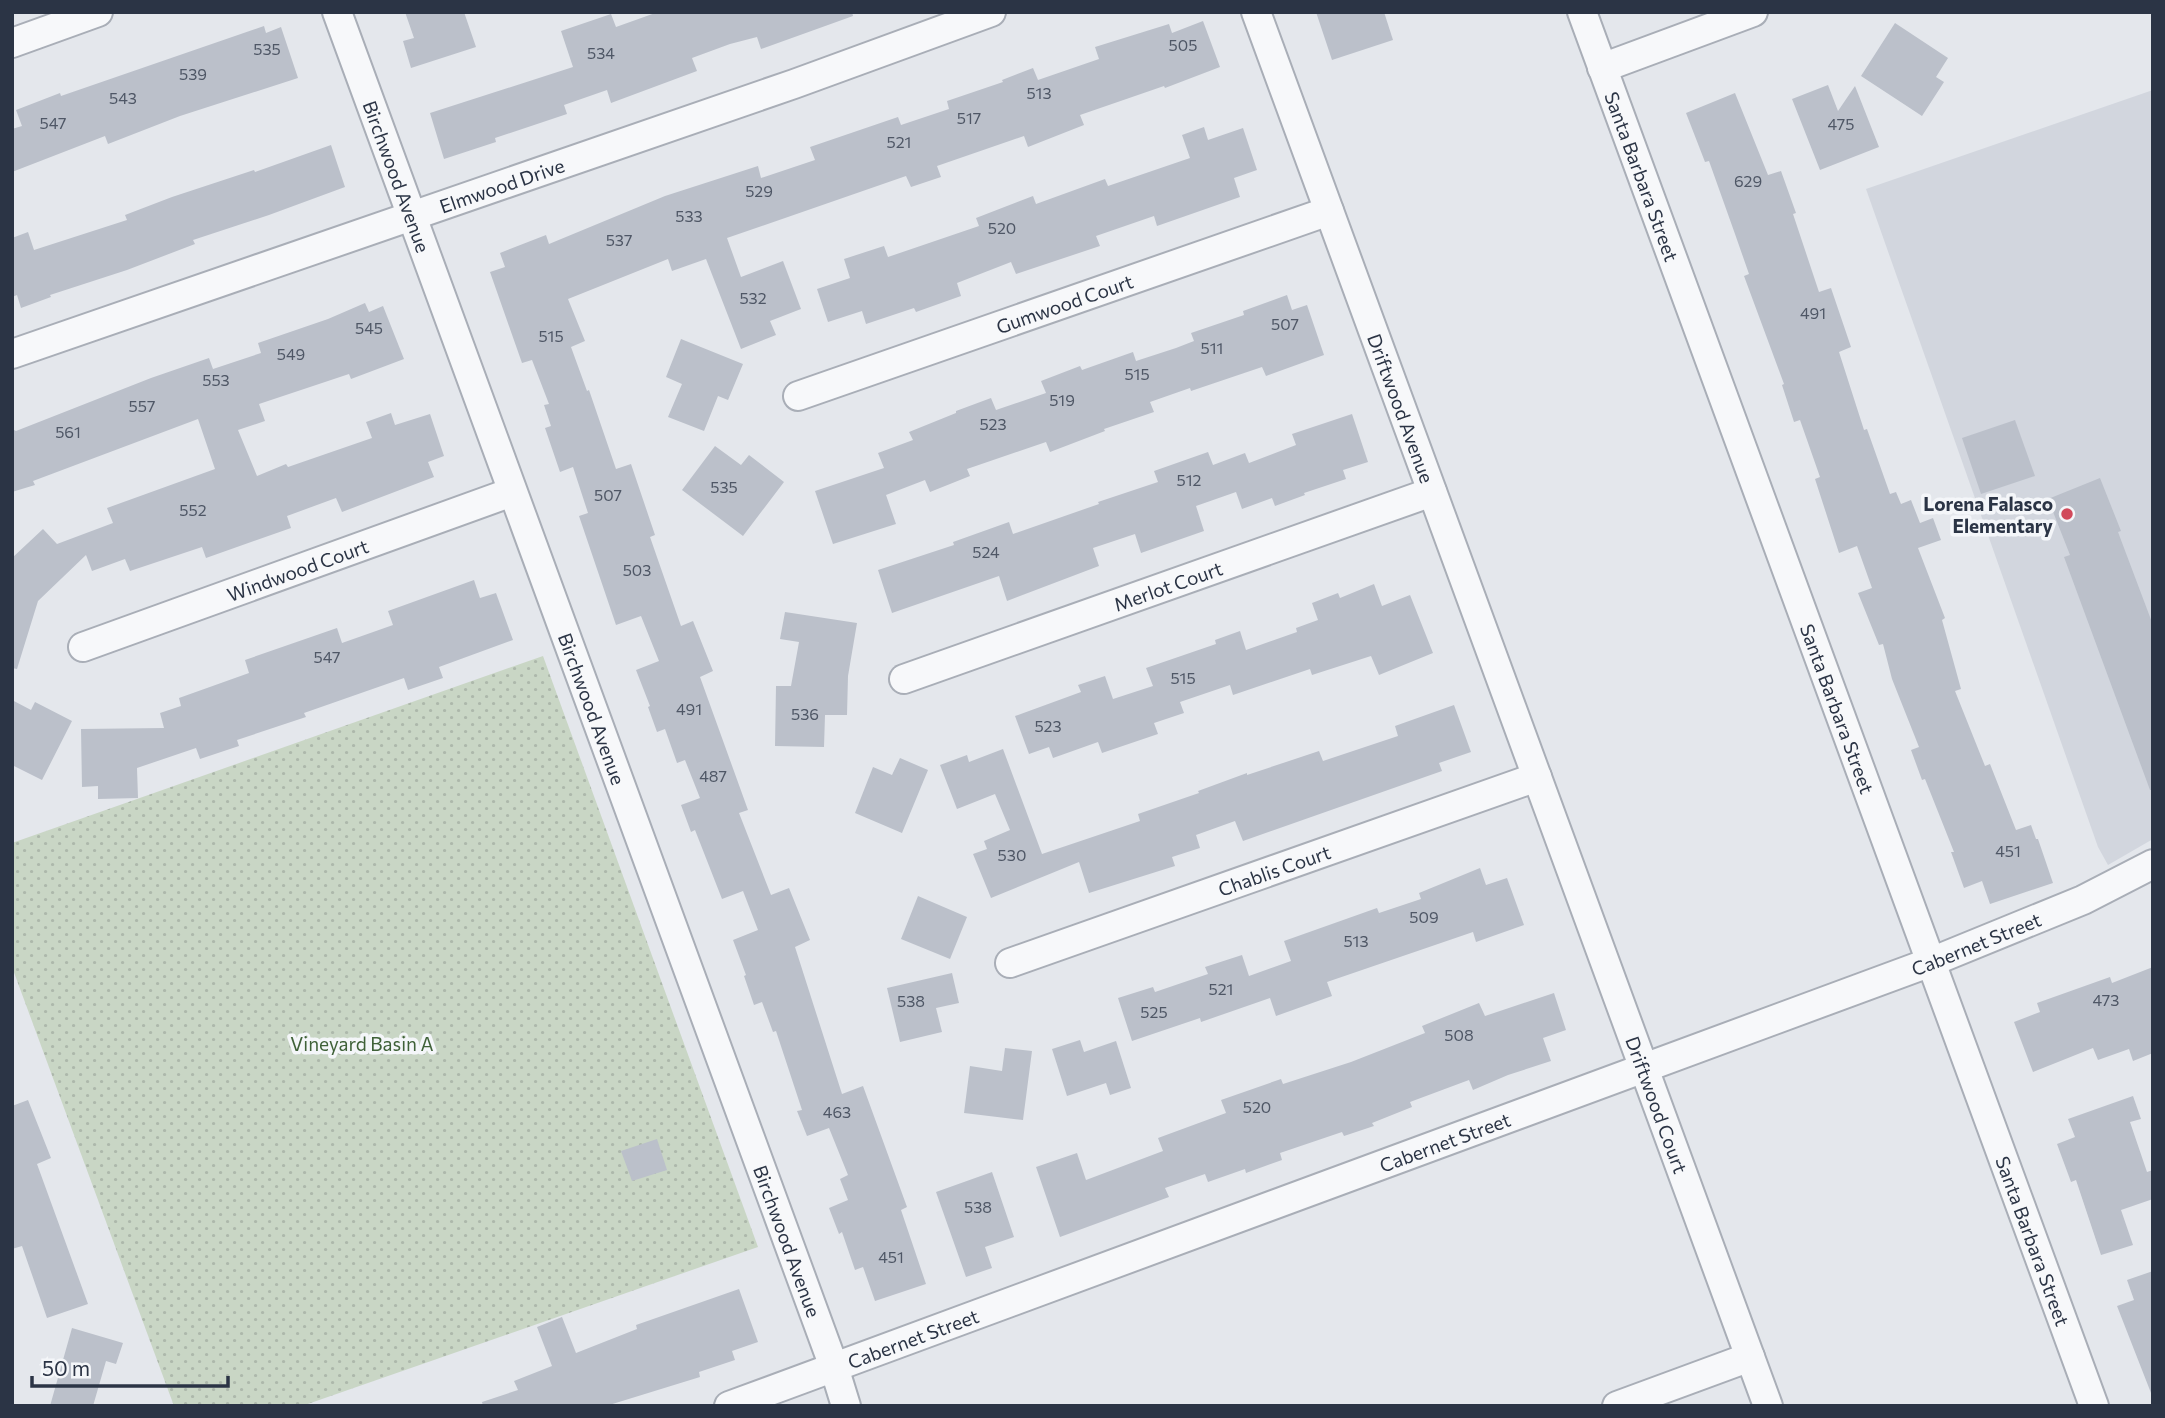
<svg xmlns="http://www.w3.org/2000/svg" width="2165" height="1418" viewBox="0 0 2165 1418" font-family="Commissioner,sans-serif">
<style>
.built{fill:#d2d6de}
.park{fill:url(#park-dots)}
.building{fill:#bbc0ca}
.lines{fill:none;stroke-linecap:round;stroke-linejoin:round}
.minor-casing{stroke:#a9aeb7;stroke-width:32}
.minor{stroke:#f7f8fa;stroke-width:28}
.poi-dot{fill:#d1495b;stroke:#f4f6f9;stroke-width:2.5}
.labels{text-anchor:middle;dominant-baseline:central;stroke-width:7;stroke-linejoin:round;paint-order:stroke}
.number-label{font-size:16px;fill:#4f5766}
.street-label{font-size:19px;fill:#2b3445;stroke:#f4f6f9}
.poi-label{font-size:19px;font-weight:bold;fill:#2b3445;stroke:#f4f6f9;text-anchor:end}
.park-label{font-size:19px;fill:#3f6138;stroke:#f4f6f9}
</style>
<defs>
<pattern id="park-dots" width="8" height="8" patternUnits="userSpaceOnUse" patternTransform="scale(1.75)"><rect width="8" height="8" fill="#c9d6c5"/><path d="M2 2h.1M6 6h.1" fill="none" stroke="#adb8ab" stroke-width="1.8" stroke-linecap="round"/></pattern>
</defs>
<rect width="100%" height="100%" fill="#e4e7ec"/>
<path class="built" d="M2153 90V839L2108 865 2098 847 1866 189Z"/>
<path class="park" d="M543 656 758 1247 302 1406H174L12 967V843Z"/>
<g class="building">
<path d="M405 12H464L476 47 411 68 403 41 414 38Z"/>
<path d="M658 12H852L853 16 761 49 757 37 730 44 692 58 697 71 611 103 607 90 564 105 567 114 495 138 496 142 444 159 430 113 573 67 561 31 611 14 616 27Z"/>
<path d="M1316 12H1384L1393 40 1332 60Z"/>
<path d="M1203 21 1220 67 1165 88 1164 86 1080 115 1084 125 1028 147 1024 136 937 166 941 177 911 187 906 176 727 238 741 277 783 261 801 309 770 321 776 335 741 349 706 259 672 271 668 259 568 299 585 341 571 347 587 391 589 390 616 469 631 464 655 535 650 537 681 626 693 621 713 671 700 677 748 810 739 813 771 895 789 888 810 940 795 947 842 1094 863 1086 907 1207 901 1210 926 1284 875 1301 863 1267 855 1270 842 1232 839 1234 829 1208 848 1200 840 1179 848 1175 829 1128 807 1136 797 1111 802 1110 776 1031 773 1032 762 1002 754 1005 744 976 746 975 733 940 758 930 743 891 722 899 695 830 691 832 681 805 700 798 685 760 677 763 665 729 657 732 648 707 650 706 636 670 659 661 641 616 616 625 579 516 588 513 573 467 560 472 545 428 551 426 544 405 549 404 532 360 522 363 490 272 505 267 500 253 546 235 549 244 665 196 758 166 761 178 815 160 810 147 898 117 901 125 949 109 947 101 1003 82 1002 80 1033 68 1038 80 1099 59 1095 47 1169 24 1172 33Z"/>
<path d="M1895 23 1948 58 1936 77 1944 82 1922 116 1861 76Z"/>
<path d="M264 26 266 33 281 27 298 78 180 116 108 144 105 136 12 172V129L22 126 16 110 60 93 61 96Z"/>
<path d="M1828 85 1838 111 1855 86 1879 147 1820 170 1792 99Z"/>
<path d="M1735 93 1768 175 1781 171 1796 213 1793 214 1819 292 1831 288 1851 347 1839 352 1864 430 1867 429 1890 494 1896 492 1901 504 1911 500 1920 523 1933 518 1941 540 1918 548 1945 618 1942 620 1961 689 1955 691 1985 766 1990 764 2016 830 2031 825 2036 839H2038L2053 883 1990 904 1982 881 1964 888 1951 852H1954L1925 779 1922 780 1911 750 1919 747 1892 679 1883 644 1879 645 1858 593 1872 588 1857 546 1839 553 1815 479 1820 477 1800 420 1794 422 1782 385 1784 384 1744 276 1749 274 1735 234 1709 161 1705 162 1686 113Z"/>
<path d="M1204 127 1208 140 1243 128 1257 170 1234 178 1240 197 1157 226 1154 216 1096 236 1100 246 1016 274 1011 262 957 283 961 296 916 312 914 308 866 324 862 311 828 322 817 289 850 278 844 259 884 246 888 257 979 226 976 218 1033 196 1036 204 1105 179 1108 186 1190 158 1182 135Z"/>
<path d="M331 145 345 187 269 215 193 240 195 244 127 270 50 295 51 297 21 308 17 295 12 297V238L28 232 34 250 127 220 125 215 172 197 254 170 255 172Z"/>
<path d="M1287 295 1292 310 1307 305 1324 355 1266 376 1262 367 1191 391 1190 388 1150 402 1154 412 1104 429 1105 431 1050 452 1046 442 967 469 970 476 930 492 925 480 886 495 896 524 833 544 815 491 884 468 878 453 913 440 909 432 956 413V411L991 398 996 410 1046 393 1041 381 1080 366 1082 370 1133 352 1136 361 1176 348 1194 341 1191 333 1244 315 1243 311Z"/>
<path d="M365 303 369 312 383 306 404 359 351 379 349 374 259 404 265 421 238 430 257 476 286 464 288 467 372 438 366 422 391 413 395 425 430 414 444 456 428 462 434 477 342 512 336 498 287 516 291 528 206 558 202 547 130 571 125 559 92 571 86 555 38 601 17 669 12 668V558L43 529 57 544 113 523 107 508 215 469 198 419 33 481 35 485 12 492V429L16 431 151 378 209 358 213 369 261 353 258 343 328 319Z"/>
<path d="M681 339 743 364 728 400 718 396 704 431 668 417 682 384 666 377Z"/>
<path d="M1352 414 1368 462 1343 470 1346 479 1304 493 1305 495 1275 506 1272 498 1242 509 1236 492 1196 506 1204 531 1141 553 1135 534 1093 548 1099 566 1007 601 999 576 892 613 878 570 954 545 953 542 1009 522 1013 534 1099 504 1098 502 1158 482 1154 471 1208 452 1213 465 1245 453 1249 463 1296 445 1292 434Z"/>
<path d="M2015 420 2035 476 1981 494 1962 438Z"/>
<path d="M715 446 741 465 749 455 784 482 743 536 682 490Z"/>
<path d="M2100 478 2121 531 2118 532 2153 625V790H2150L2064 557 2070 555 2048 499Z"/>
<path d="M474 580 480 598 496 593 513 640 439 667 443 678 408 690 404 678 304 713 306 717 237 740 239 746 200 759 196 748 137 768 138 798 98 799V786L82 787 81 729 164 728 160 713 181 706 179 698 249 673 245 660 337 628 342 643 393 625 388 611Z"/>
<path d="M1374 584 1382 606 1410 595 1433 653 1379 675 1371 656 1312 675 1310 669 1233 695 1230 685 1180 702 1184 713 1154 723 1158 734 1102 753 1098 742 1053 758 1049 747 1029 754 1015 716 1081 692 1078 685 1105 676 1113 699 1153 686 1146 668 1216 644 1215 640 1240 631 1246 650 1297 632 1296 628 1318 620 1312 603 1338 593 1340 598Z"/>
<path d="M785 612 857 623 848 676 847 715H825L824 747 775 746 776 686H791L799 642 780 639Z"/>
<path d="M12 700 31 710 35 702 72 721 42 780 12 765Z"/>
<path d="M1454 705 1471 752 1439 763 1442 771 1243 841 1235 821 1196 835 1200 848 1172 857 1175 866 1089 893 1079 862 991 898 973 854 987 849 984 841 1010 830 995 794 957 809 940 765 967 755 969 762 1003 749 1042 854 1140 821 1138 814 1199 793 1198 791 1247 773V775L1319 751 1323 761 1398 736 1395 726Z"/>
<path d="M900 758 928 770 902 833 855 813 873 767 892 775Z"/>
<path d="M1480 868 1486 885 1507 878 1524 925 1476 942 1473 932 1327 982 1332 996 1276 1016 1270 998 1201 1022 1200 1018 1132 1041 1118 998 1153 987 1155 992 1208 974 1205 967 1242 955 1249 976 1291 961 1284 941 1377 908 1379 913 1421 899 1419 893Z"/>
<path d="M918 896 967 917 950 959 901 939Z"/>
<path d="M2153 967V1053L2133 1061 2129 1049 2098 1060 2093 1048 2033 1072 2014 1022 2040 1012 2037 1003 2110 977 2112 983Z"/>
<path d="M952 973 959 1003 936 1008 942 1032 900 1042 887 988Z"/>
<path d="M1554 993 1566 1030 1543 1038 1551 1061 1508 1075 1473 1090 1469 1080 1410 1102 1412 1107 1372 1123 1374 1126 1344 1136 1342 1132 1280 1153 1282 1160 1246 1173 1245 1169 1208 1182 1205 1174 1165 1188 1169 1197 1060 1237 1036 1167 1077 1153 1086 1180 1163 1151 1158 1138 1226 1113 1221 1100 1281 1079 1283 1084 1351 1062 1425 1033 1422 1026 1479 1003 1485 1016Z"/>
<path d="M1080 1040 1084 1052 1116 1041 1131 1088 1110 1095 1106 1083 1067 1096 1052 1049Z"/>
<path d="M1005 1048 1032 1051 1023 1120 964 1113 970 1066 1002 1071Z"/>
<path d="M2133 1096 2141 1119 2130 1122 2147 1172 2153 1170V1199L2121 1210 2133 1245 2101 1255 2076 1180 2071 1182 2057 1144 2075 1137 2068 1119Z"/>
<path d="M28 1100 51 1158 37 1164 88 1304 47 1318 22 1246 12 1249V1106Z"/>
<path d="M657 1139 667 1170 632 1181 621 1151Z"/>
<path d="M992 1172 1014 1237 985 1247 992 1268 966 1277 936 1192Z"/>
<path d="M2153 1271V1393H2151L2117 1306 2134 1300 2127 1280Z"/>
<path d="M739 1289 758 1342 732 1351 735 1360 699 1372 700 1377 606 1406H483L482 1402 518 1390 514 1381 552 1366 537 1327 562 1317 576 1353 637 1329 636 1325Z"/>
<path d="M72 1328 123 1343 116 1364 106 1361 93 1406H50Z"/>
</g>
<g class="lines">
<g class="minor-casing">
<g id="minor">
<path id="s1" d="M337 12 834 1367 846 1406"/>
<path id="s2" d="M1256 12 1768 1406"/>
<path id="s3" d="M1582 12 2094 1406"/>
<path d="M12 43 98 12"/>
<path d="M1602 68 1753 12"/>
<path id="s4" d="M12 354 794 84 991 12"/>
<path id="s5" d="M798 396 1329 211"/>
<path id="s6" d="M83 647 512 492"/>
<path id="s7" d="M904 679 1432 492"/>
<path id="s8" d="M1010 963 1537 777"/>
<path id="s9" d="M729 1406 1931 962 2083 900 2153 864"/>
<path d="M1617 1406 1750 1357"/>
</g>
</g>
<use href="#minor" class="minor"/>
</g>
<circle class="poi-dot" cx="2067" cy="514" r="7"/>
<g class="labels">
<g class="number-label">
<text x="1183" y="44">505</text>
<text x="267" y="48">535</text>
<text x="601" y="52">534</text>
<text x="193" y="73">539</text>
<text x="1039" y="92">513</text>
<text x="123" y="97">543</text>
<text x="969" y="117">517</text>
<text x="53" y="122">547</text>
<text x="1841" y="123">475</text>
<text x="899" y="141">521</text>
<text x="1748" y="180">629</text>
<text x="759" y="190">529</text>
<text x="689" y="215">533</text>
<text x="1002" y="227">520</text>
<text x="619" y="239">537</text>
<text x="753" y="297">532</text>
<text x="1813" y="312">491</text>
<text x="1285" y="323">507</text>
<text x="369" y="327">545</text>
<text x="551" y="335">515</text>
<text x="1212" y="347">511</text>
<text x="291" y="353">549</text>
<text x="1137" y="373">515</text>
<text x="216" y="379">553</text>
<text x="1062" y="399">519</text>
<text x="142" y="405">557</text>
<text x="993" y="423">523</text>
<text x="68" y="431">561</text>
<text x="1189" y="479">512</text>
<text x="724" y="486">535</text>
<text x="608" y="494">507</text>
<text x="193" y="509">552</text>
<text x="986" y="551">524</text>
<text x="637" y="569">503</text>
<text x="327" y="656">547</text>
<text x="1183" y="677">515</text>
<text x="689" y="708">491</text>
<text x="805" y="713">536</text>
<text x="1048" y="725">523</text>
<text x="713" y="775">487</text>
<text x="2008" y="850">451</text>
<text x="1012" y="854">530</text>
<text x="1424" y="916">509</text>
<text x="1356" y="940">513</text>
<text x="1221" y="988">521</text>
<text x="2106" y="999">473</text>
<text x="911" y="1000">538</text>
<text x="1154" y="1011">525</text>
<text x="1459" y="1034">508</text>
<text x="1257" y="1106">520</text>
<text x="837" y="1111">463</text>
<text x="978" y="1206">538</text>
<text x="891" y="1256">451</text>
</g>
<g class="street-label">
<text stroke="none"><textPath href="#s1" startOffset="175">Birchwood Avenue</textPath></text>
<text stroke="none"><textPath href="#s3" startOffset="175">Santa Barbara Street</textPath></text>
<text stroke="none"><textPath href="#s4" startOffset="518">Elmwood Drive</textPath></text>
<text stroke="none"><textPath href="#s5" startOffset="282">Gumwood Court</textPath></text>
<text stroke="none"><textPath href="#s2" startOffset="422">Driftwood Avenue</textPath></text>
<text stroke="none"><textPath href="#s6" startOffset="228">Windwood Court</textPath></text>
<text stroke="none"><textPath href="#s7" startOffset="280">Merlot Court</textPath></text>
<text stroke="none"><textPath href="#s1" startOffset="742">Birchwood Avenue</textPath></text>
<text stroke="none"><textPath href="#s3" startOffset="742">Santa Barbara Street</textPath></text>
<text stroke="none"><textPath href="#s8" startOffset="280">Chablis Court</textPath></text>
<text stroke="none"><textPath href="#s9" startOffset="1330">Cabernet Street</textPath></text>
<text stroke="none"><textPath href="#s2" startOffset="1164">Driftwood Court</textPath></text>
<text stroke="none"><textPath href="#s9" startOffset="763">Cabernet Street</textPath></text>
<text stroke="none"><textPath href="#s1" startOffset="1309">Birchwood Avenue</textPath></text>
<text stroke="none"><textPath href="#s3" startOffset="1309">Santa Barbara Street</textPath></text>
<text stroke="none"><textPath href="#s9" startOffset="196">Cabernet Street</textPath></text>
</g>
<g class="poi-label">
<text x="2053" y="503">Lorena Falasco<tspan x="2053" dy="22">Elementary</tspan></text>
</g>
<g class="park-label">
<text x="362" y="1043">Vineyard Basin A</text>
</g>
</g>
<rect width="2165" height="1418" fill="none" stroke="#2b3445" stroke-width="28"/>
<path d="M32 1376v10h196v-10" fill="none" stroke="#2b3445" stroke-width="3.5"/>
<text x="42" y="1376" font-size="21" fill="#2b3445" stroke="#f4f6f9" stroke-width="5" paint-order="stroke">50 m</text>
</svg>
